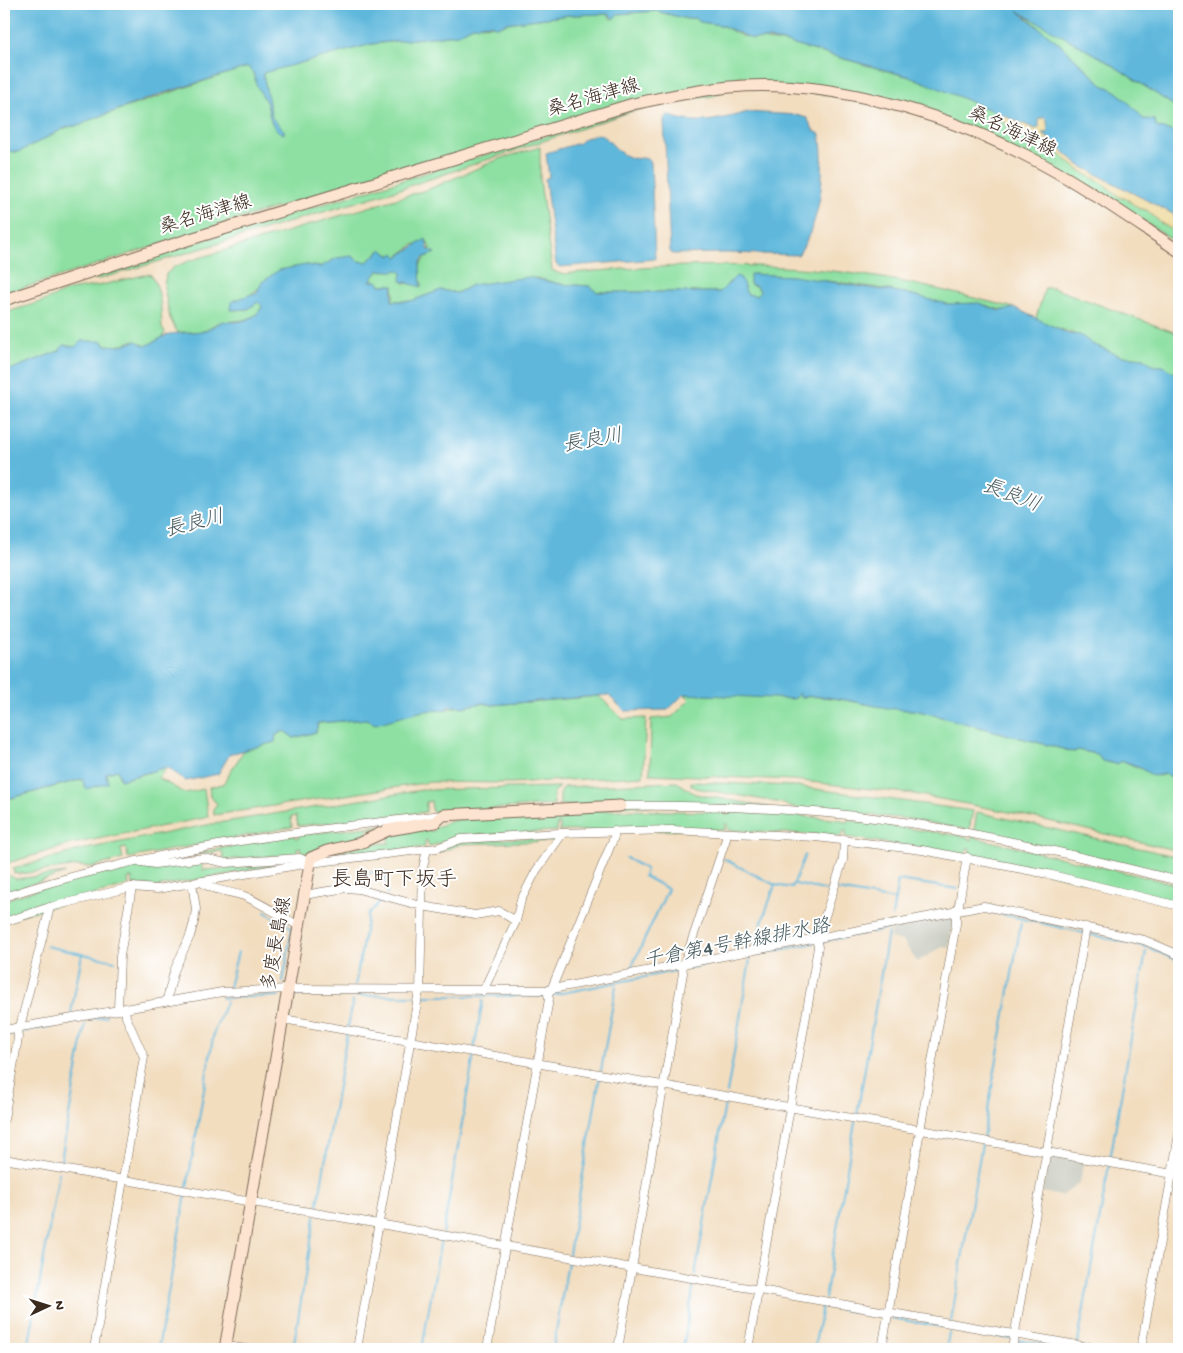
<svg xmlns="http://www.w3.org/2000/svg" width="1183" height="1353" viewBox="0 0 1183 1353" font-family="'Gochi Hand','Klee One',sans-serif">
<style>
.industrial{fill:#c3c6b9}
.green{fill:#8de0a2;stroke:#648560}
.sand{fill:#eeda9e;stroke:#94825e}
.water{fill:#5fb8dc;stroke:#4d717d}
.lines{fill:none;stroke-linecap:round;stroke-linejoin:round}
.stream{stroke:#5fb8dc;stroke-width:2}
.minor-casing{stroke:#7b6956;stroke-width:9}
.secondary-casing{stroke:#7b6956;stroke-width:13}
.minor{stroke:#fff;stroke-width:8}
.secondary{stroke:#fde4d1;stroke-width:11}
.labels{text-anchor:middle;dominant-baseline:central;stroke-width:4;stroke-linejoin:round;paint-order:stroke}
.street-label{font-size:19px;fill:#3b2a1e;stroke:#fff}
.water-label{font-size:20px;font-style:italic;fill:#485c60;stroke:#fff}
.quarter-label{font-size:21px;fill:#3b2a1e;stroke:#fff}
</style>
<rect width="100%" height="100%" fill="#fff"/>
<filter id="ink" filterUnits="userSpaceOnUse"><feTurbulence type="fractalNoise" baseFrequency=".02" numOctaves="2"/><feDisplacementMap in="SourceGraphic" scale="10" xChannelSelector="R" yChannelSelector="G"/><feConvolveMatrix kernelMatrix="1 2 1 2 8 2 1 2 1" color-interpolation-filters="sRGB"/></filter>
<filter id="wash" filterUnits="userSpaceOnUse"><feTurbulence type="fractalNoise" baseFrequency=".0096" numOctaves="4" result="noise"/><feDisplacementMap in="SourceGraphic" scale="20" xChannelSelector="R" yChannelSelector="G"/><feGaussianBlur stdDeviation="1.12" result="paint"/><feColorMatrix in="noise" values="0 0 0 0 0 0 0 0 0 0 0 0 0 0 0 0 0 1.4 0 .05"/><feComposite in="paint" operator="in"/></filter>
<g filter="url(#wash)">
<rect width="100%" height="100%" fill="#f2ddbf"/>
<g class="industrial">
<path d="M954 918 949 948 942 947 917 962 903 941 890 938 891 931Z"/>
<path d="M1055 1154 1084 1160 1080 1183 1061 1196 1042 1192 1048 1160Z"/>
</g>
<g class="green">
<path d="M1019 10 1105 60 1179 109V133L1156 127 1155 120 1143 119C1135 108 1116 88 1104 86L1075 58Z"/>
<path d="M656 11 687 19 695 18 700 22 721 25 742 36 787 43 988 99 997 117 1028 137H1040L1077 169 1104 184 1121 198H1126L1138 208 1147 210 1161 223 1179 234V244L1118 204 919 110 748 82 745 77 738 76 735 82 704 85 258 213 4 294V151L19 152 67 127 81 125 89 120 237 70 248 67 263 72 372 44 457 34 473 26 503 25 506 23 570 15 608 14 611 19 618 14Z"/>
<path d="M724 91 713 96 690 99 633 111 400 189 150 264 99 279 81 278 655 103Z"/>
<path d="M540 147V180L552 270 560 274C662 265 762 260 863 275 914 282 965 296 1015 308 1000 314 994 306 980 304 968 302 957 306 946 304 932 302 919 296 905 293 855 283 804 278 754 274L751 285 756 286 760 291 757 296 747 294 744 289 730 281 721 292H597L589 286 560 284 537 278 472 285 457 293 441 290 411 301H392L394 295 393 285H380L375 280 370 281 378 271 398 270 402 273 404 283 422 285C416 269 420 263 431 251L427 241 413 245 397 257 379 251 367 262 358 261 354 257 337 258 320 267 306 265 259 288 249 296 235 300 234 310 248 309 258 302 262 306C256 323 233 320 218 323 213 324 209 329 204 331 195 333 186 332 177 332L170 318 164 287 166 274 174 267 189 261 429 189 499 159Z"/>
<path d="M148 274 151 275C162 291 161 311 162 329L165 331 163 337 146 346 132 341 118 346 105 345 104 342 71 347 67 345 59 351 4 372V313L44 301 69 290 102 285Z"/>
<path d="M1045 288H1053L1179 334V375L1162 366H1154L1144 358 1121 356 1092 344 1083 337 1040 322 1036 318Z"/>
<path d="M799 693 801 697C839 694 877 710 915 710L1074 752 1078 750 1097 754 1102 761 1116 764 1123 761 1158 776 1166 774 1179 780V851L1014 813 914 794 794 780 650 774 651 719 672 717 690 699 684 694 796 698Z"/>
<path d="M599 696 623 719 646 718 643 776 510 783 431 782 214 815 213 809 217 804 210 796 209 787 223 784 244 750 274 742 276 735 284 731 294 738 316 732 318 723 367 719 373 721C390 718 407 714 423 711 430 709 437 711 443 710 459 706 476 701 493 705Z"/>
<path d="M168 767 158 778 185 793 204 789 208 816 204 818 72 844 4 864V800L83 779 86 789 106 773 118 770 121 780Z"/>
<path d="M677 782 695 794 768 807 560 805V794L564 787Z"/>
<path d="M691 782 794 786 973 811 969 830 909 819 790 807 782 803 696 788 691 785Z"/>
<path d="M559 787 553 794 554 805 432 812 431 801 426 802V812L298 826 296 816 291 817 292 827 128 858 126 848 121 849 123 859 92 867 79 866 19 874 14 873 13 869 76 851 212 824 422 790Z"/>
<path d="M620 810 724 812 725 815H728V812L781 814 843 820V822H847V820L969 837 968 839 971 840 972 837 1179 885V903L969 855 970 849 967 848 965 855 846 837V831H843L842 836 728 830 727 824H725V830L560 831V824H557V831L458 836 429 847 427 840 425 841V847L316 859 368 844 389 843 388 834 429 828V831H434V828L459 818 555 812V815H560V812Z"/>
<path d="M977 812 1179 857V877L974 830Z"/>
<path d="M428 820 367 829V838L301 854 300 847 297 848 298 854 224 860 222 851 156 860 294 835 295 838H299L298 835Z"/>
<path d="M555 837V841L461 844 440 852H431L459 841Z"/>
<path d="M201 862 203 870 284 864 156 887 133 884 132 878 128 879 129 885 4 920V900L48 886 125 866V869L129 868V865L151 869Z"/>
<path d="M4 873 16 879 66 873 4 893Z"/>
</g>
<path class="sand" d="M992 110 1036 129 1039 120 1044 117 1047 120 1048 133H1043L1079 165 1179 217V234L1161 223 1147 210 1138 208 1126 198H1121L1104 184 1077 169 1040 137 1022 136 997 117Z"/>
<g class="water">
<path d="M4 4H1179V109L1105 60 1018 11 1060 44 1104 86C1116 88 1135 108 1143 119L1155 120 1156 127 1179 133V217L1079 165 1042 133H1048L1047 120 1044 117 1039 119V127L1036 129 914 78 787 43 770 39H752L721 25 700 22 695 18 687 19 656 11 618 14 614 19 608 14 570 15 506 23 498 27 490 24 473 26 457 34 372 44 263 73 272 118 284 130V134C268 128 271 115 266 102 263 96 259 91 256 84 254 76 255 73 248 67L161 94 90 120 81 125 67 127 19 152 4 151Z"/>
<path d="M748 112 796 115 807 118 814 131 820 134C826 173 821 222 798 255L726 253 672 254 670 251 664 120 668 115C695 127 721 119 748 112Z"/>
<path d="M597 134 602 135C612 142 618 155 632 158 640 160 643 155 651 162L655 259 560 267 556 264 545 179 549 177 546 153 579 143 583 139Z"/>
<path d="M426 239 428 249 435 253 423 258 420 264 421 287 401 281 402 273 398 270C391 273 386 269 378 271L370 281H377L380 285H393L392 301H411L441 290 457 293 472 285 528 277 560 284 589 286 597 292H720L736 276 741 278 747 294 757 296 760 291 756 286 750 284V274L793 276 870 288 905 293 947 304 979 303 1000 311 1015 308 1069 334 1080 335 1092 344 1106 350 1121 356 1144 358 1154 366H1162L1179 375V780L1166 774 1153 776 1137 766 1123 761 1116 764 1102 761 1097 754 1078 750 1074 752 915 710C877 711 839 693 800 697L799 693 794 699 684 694 668 710 625 711 608 695 493 705 483 703 462 707 451 706 443 710 423 711 375 724 367 719 318 723 316 732 294 738 284 731 276 735 275 742 230 754 218 774 186 781 167 767 120 780 118 770 106 773 108 783 86 789 82 779 4 800V372L59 351 64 345 75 347 81 341H103L105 345 118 346 136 341 146 346 169 334 204 331 223 321C236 324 258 320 262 306L258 302 248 309 230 310 231 302 257 292 262 282 279 270 306 265 320 267 337 258 352 256 358 261 367 262 382 249 390 256 394 253 397 257Z"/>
</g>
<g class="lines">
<g class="stream">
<path d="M626 858 646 869 644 876 668 889 632 966 633 969"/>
<path d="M724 859 775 885"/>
<path d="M362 873 385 871 387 894"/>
<path d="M795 884 829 891"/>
<path d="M838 890 895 900"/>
<path d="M265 912 292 928 283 982"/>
<path d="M959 915 984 910 1084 933"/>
<path d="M892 917 898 880 958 889"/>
<path d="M521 919 522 912"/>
<path d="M1088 934 1147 947 1179 961"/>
<path d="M819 942 954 916"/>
<path d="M754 945 775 885 792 888 805 855"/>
<path d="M46 946 82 954 71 1013"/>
<path d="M82 954 115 961"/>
<path d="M684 969 814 943"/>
<path d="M355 986 368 915 381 900"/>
<path d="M229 987 238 952"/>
<path d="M292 995 415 996"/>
<path d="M552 995 680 970"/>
<path d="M422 996H547"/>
<path d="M222 998 279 996"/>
<path d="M348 1027 353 1000"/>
<path d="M20 1032 106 1016"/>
<path d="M4 1035 15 1033"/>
<path d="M474 1049 483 1000"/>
<path d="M601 1071 616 986"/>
<path d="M727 1093 750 960"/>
<path d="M857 1115 888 933"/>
<path d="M983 1138 1021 923"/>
<path d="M1110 1160 1146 951"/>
<path d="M60 1166 85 1025"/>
<path d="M187 1187 214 1032 226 1002"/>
<path d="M317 1210 347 1033"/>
<path d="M443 1233 474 1054"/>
<path d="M569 1254 600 1076"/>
<path d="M695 1275 726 1098"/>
<path d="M825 1299 855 1122"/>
<path d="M891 1318 1012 1339"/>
<path d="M951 1321 982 1144"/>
<path d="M1016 1340 1071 1349"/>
<path d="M1078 1342 1109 1165"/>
<path d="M28 1349 59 1172"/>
<path d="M158 1349 186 1194"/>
<path d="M293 1349 315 1217"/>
<path d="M422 1349 441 1239"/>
<path d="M553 1349 568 1262"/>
<path d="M683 1349 694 1283"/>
<path d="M814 1349 822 1306 886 1317"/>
<path d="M946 1349 949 1333"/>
</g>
</g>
</g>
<g filter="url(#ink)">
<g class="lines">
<g class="minor-casing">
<g id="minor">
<path d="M620 806C716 805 815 808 910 823 1000 837 1090 859 1179 881"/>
<path d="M141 862 155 864 203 858 226 863 300 858 310 863"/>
<path d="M200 881C211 891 230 891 244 896 263 904 281 916 299 926"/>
<path d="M304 895 346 888 358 889 422 906 475 915 499 911 516 921"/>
<path d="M4 897C146 850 295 831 443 815"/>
<path d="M958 910 967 857"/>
<path d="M4 922 50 907 132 887 157 889 310 863 437 848 461 839 559 833 671 830 816 837 922 850 1048 874 1179 906"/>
<path d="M818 938 843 860 844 839"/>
<path d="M684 964 726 839V833"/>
<path d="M551 990 614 837V831"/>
<path d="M420 991 423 868 427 849"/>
<path d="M483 991 516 921 521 900 536 871 563 833"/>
<path d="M167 999 174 971 190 936 194 922 196 909 192 883"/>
<path d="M118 1009 120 956 132 887"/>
<path d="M283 1019 1179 1175"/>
<path d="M20 1027 50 907"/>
<path d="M4 1030 222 992 288 989 547 990 984 906 1144 940 1179 955"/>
<path d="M4 1119 18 1038 17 1027"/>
<path d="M4 1159 1100 1349"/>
<path d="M226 1346 247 1349"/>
<path d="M94 1349 144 1057 126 1017 125 1008"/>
<path d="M357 1349 419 991"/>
<path d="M487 1349 549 999 547 990"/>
<path d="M618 1349 683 973 682 965"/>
<path d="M748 1349 818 947 816 938"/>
<path d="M882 1349 956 924V910"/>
<path d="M1012 1349 1086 927"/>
<path d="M1141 1349 1179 1134"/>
</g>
</g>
<g class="secondary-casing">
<g id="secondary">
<path d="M4 300 187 240 633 104C665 97 697 90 730 87 826 78 940 112 1025 155 1079 182 1129 218 1179 251"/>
<path d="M225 1349 311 858 327 851 360 843 388 830 435 822 443 815 620 806"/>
</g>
</g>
<use href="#minor" class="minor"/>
<use href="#secondary" class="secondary"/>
</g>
</g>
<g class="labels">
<g class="street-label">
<text transform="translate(594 99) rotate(-16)">桑名海津線</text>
<text transform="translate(1012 133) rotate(25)">桑名海津線</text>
<text transform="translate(206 216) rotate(-17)">桑名海津線</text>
<text transform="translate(278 944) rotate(-80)">多度長島線</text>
</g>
<g class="water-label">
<text transform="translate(593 442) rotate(-10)">長良川</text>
<text transform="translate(1011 497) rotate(21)">長良川</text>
<text transform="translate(195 525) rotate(-14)">長良川</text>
<text transform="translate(737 945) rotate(-11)">千倉第4号幹線排水路</text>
</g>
<g class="quarter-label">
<text x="394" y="881">長島町下坂手</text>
</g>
</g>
<rect width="1183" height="1353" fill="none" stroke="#fff" stroke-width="20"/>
<g transform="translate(48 1306) rotate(86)" stroke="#ffffff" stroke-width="4" paint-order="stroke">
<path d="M0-4L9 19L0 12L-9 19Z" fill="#3b2a1e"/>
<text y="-8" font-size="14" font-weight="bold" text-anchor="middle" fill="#3b2a1e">N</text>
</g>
</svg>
